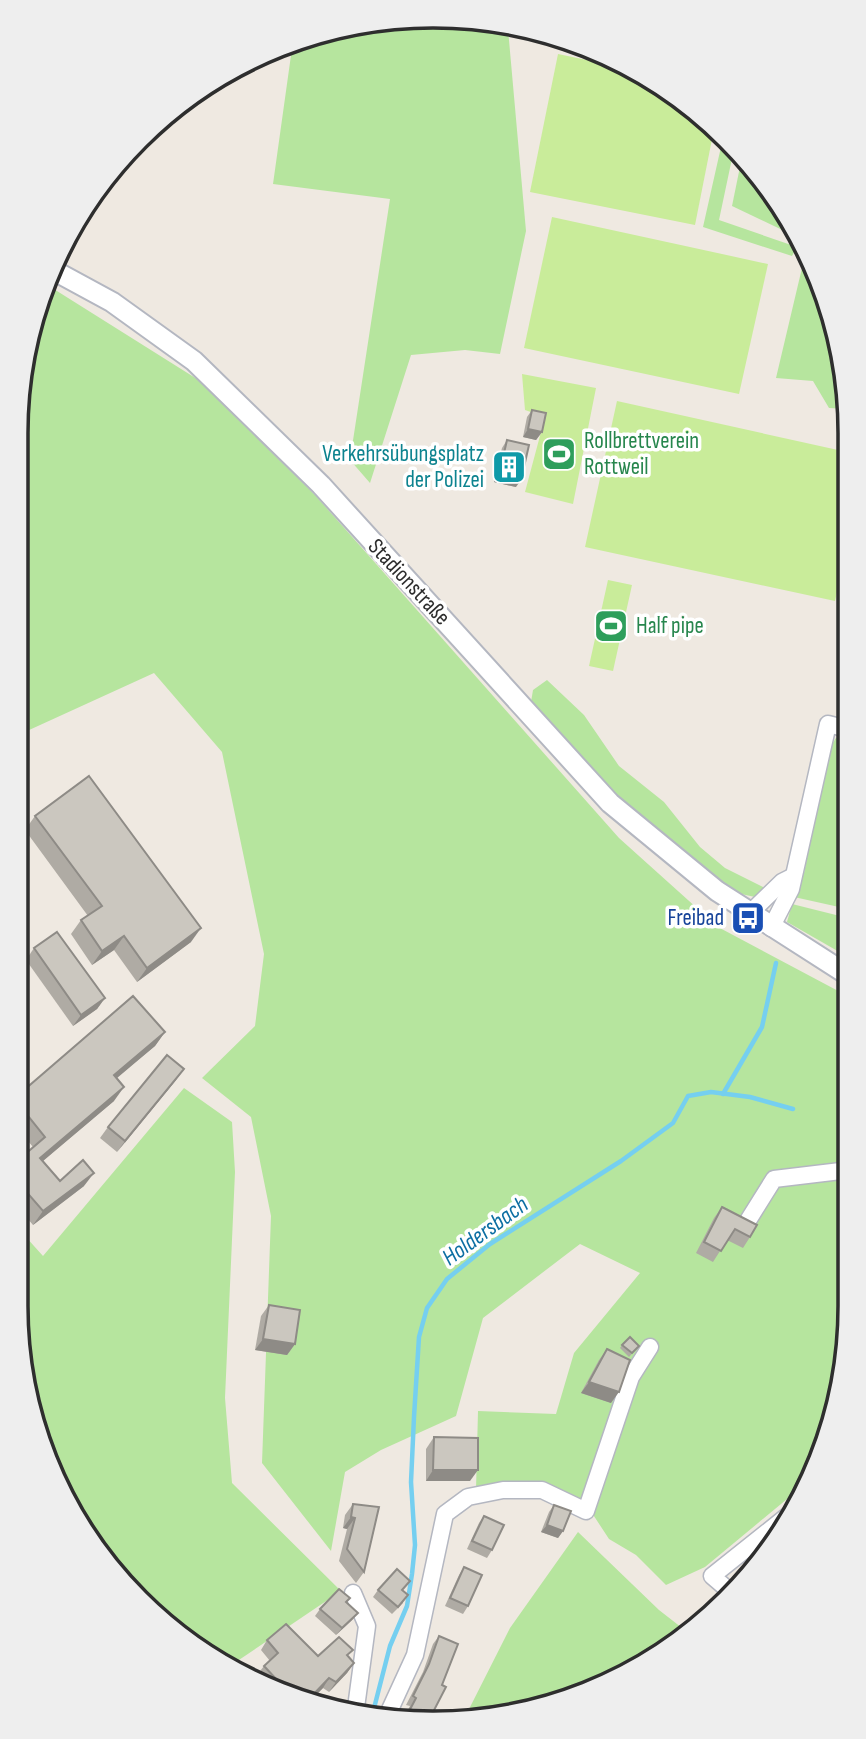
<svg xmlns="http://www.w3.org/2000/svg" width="866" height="1739" viewBox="0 0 866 1739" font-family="'Sofia Sans Condensed',sans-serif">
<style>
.green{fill:#b6e59e}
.pitch{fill:#c9ec9a}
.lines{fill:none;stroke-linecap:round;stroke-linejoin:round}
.stream{stroke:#75cff0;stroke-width:4.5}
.minor-casing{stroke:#b4b7c1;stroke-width:19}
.tertiary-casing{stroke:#b4b7c1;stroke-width:23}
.minor{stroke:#fff;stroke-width:16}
.tertiary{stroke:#fff;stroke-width:19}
.wall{fill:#afaba4}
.shaded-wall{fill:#8e8b86}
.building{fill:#cbc7bf;stroke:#8e8b86;stroke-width:2}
.labels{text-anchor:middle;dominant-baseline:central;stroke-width:7;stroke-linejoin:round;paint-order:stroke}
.leisure-label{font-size:23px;fill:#27864d;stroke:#fff;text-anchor:start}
.culture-label{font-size:23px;fill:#0d838f;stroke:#fff;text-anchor:end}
.street-label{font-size:23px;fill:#2e2e2e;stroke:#fff}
.transit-label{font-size:23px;fill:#164399;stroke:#fff;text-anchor:end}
.water-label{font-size:24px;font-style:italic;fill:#0d6fa3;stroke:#fff}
.rim{fill:none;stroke:#2e2e2e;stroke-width:3.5}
</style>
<rect width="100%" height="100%" fill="#efe9e1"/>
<g class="green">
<path d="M460 17 508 29 526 231 500 354 465 350 411 355 370 483 350 460 390 199 273 184 293 41 299 38Z"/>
<path d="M723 138 734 149 719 220 797 247 792 256 703 227Z"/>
<path d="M742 157 764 179 797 237 732 206Z"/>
<path d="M806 251C829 292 847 362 847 409L829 408 813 381 776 378Z"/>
<path d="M49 286 197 379 315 495 619 838 718 927 842 993 848 1004 849 1333 810 1480 705 1567 666 1585 636 1555 609 1539 590 1510 542 1486 476 1490 478 1411 556 1414 574 1353 640 1273 580 1244 483 1318 456 1416 381 1450 345 1472 331 1551 262 1463 271 1216 251 1117 202 1078 255 1026 264 954 222 752 154 673 16 736 17 406Z"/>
<path d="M547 680 584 715 619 766 664 802 700 847 725 868 767 889 755 897 732 892 618 797 531 702 533 690Z"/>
<path d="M848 736V909L794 897 804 873 830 747 836 738Z"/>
<path d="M792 904 848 918V957L787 922Z"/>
<path d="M184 1088 232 1122 235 1172 225 1398 232 1483 341 1591 227 1668 102 1560 38 1441 16 1306V1226L43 1256Z"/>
<path d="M578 1532 659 1610 686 1631 618 1680 488 1720 464 1719 510 1628Z"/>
</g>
<g class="pitch">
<path d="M558 54 635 70 687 102 714 129 695 225 530 192Z"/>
<path d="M552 217 768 264 739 394 524 348Z"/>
<path d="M522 374 596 388 573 504 525 492 545 417 525 410Z"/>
<path d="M617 401 847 452V547L835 601 585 547Z"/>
<path d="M608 580 632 585 613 671 589 666Z"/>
</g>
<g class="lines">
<g class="stream">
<path d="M723 1094 762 1027 776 963"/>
<path d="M372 1716 390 1646 407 1606 412 1574 415 1545 411 1482 414 1417 419 1337 427 1308 447 1279 490 1244 621 1161 673 1123 688 1096 711 1092 750 1097 793 1109"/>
</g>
<g class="minor-casing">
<g id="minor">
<path d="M749 914 782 882 792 877"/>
<path d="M771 928 791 889 828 724 848 729"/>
<path d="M749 1219 774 1179 849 1170"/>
<path d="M353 1593 367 1626 355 1715"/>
<path d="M733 1594 712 1576 791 1513"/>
<path d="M387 1716 415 1655 445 1514 468 1497 503 1490H542L586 1511 631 1377 650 1347"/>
</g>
</g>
<g class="tertiary-casing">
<path id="tertiary" d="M53 270 112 302 194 361 321 485 610 803 717 891 848 975"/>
</g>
<use href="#minor" class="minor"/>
<use href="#tertiary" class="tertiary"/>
</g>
<g class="wall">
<path d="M532 410 542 432 536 440 523 437 527 417Z"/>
<path d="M507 440 516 487 494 482 502 448Z"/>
<path d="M35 816 191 942 137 982 114 950 92 965 71 934 81 920 88 916 25 830Z"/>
<path d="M34 948 105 998 97 1009 73 1026 26 960Z"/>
<path d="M165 1032 155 1046 116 1078 114 1101 43 1161 60 1181 84 1186 33 1225 16 1205V1162L33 1147 16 1127V1097Z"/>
<path d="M176 1080 117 1152 100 1138 108 1127Z"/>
<path d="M722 1207 750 1237 743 1248 727 1240 713 1262 696 1253 714 1218Z"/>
<path d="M269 1305 295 1344 287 1355 255 1350 261 1316Z"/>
<path d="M622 1345 639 1346 629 1357 620 1348Z"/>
<path d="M607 1349 611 1403 581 1393 599 1360Z"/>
<path d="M434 1437 470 1481H426V1449Z"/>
<path d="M353 1504 364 1572 356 1583 339 1561 347 1529 343 1528 345 1515Z"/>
<path d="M554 1505 563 1531 558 1538 541 1532 549 1512Z"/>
<path d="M484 1516 492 1550 487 1558 467 1549 479 1523Z"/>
<path d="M464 1567 468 1606 463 1614 445 1606 459 1575Z"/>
<path d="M378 1590 403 1591V1603L392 1614 373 1597Z"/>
<path d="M350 1598 346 1603 358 1613 352 1620 336 1635 315 1616 320 1609Z"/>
<path d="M439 1636 442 1685 430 1718 404 1717 410 1706 406 1705 423 1672 433 1644Z"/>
<path d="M267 1640 318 1656 348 1657 354 1663 347 1673 329 1692 323 1688 311 1700 263 1682 257 1675 264 1666 270 1661 261 1650Z"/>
</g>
<g class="shaded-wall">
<path d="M528 429 542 432 536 440 523 437Z"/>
<path d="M499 475 521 480 516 487 494 482Z"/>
<path d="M201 928 191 942 137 982 147 968Z"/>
<path d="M124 936 114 950 92 965 102 951Z"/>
<path d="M105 998 97 1009 73 1026 81 1015Z"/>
<path d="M165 1032 155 1046 104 1089 114 1075Z"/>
<path d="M184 1069 176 1080 117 1152 125 1141Z"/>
<path d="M124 1087 114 1101 31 1171 40 1158Z"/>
<path d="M94 1173 84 1186 33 1225 43 1211Z"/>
<path d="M263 1339 295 1344 287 1355 255 1350Z"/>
<path d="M589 1382 619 1392 611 1403 581 1393Z"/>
<path d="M433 1470H478L470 1481H426Z"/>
<path d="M351 1517 355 1518 347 1529 343 1528Z"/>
<path d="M547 1525 563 1531 558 1538 541 1532Z"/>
<path d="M358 1613 352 1620 336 1635 342 1628Z"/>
<path d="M354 1663 347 1673 329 1692 336 1682Z"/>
<path d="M329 1678 323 1688 311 1700 309 1699Z"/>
</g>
<g class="building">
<path d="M532 410 546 413 542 432 528 429Z"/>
<path d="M507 440 529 445 521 480 499 475Z"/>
<path d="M89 776 201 928 147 968 124 936 102 951 81 920 102 906 35 816Z"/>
<path d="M57 932 105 998 81 1015 34 948Z"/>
<path d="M133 996 165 1032 114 1075 124 1087 40 1158 60 1181 83 1160 94 1173 43 1211 16 1180V1162L45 1137 16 1101V1097Z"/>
<path d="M167 1055 184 1069 125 1141 108 1127Z"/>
<path d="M722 1207 757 1225 750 1237 735 1229 721 1251 704 1242Z"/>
<path d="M269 1305 300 1310 295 1344 263 1339Z"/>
<path d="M630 1337 639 1346 632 1353 622 1345Z"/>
<path d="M607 1349 630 1360 619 1392 589 1382Z"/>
<path d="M434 1437 478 1438V1470H433Z"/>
<path d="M353 1504 379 1507 364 1572 347 1549 355 1518 351 1517Z"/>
<path d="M554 1505 571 1511 563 1531 547 1525Z"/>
<path d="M484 1516 504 1525 492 1550 472 1541Z"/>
<path d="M464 1567 482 1575 468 1606 450 1598Z"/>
<path d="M397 1569 410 1581 402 1590 408 1595 398 1607 378 1590Z"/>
<path d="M339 1589 350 1598 346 1602 358 1613 342 1628 320 1609Z"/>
<path d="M286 1624 318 1656 339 1637 353 1650 347 1655 354 1663 336 1682 329 1678 309 1699 273 1686 278 1681 264 1666 278 1653 267 1640Z"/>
<path d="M439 1636 458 1644 442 1685 446 1687 430 1718 406 1717 416 1698 413 1696 429 1664Z"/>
</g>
<defs>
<g id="stadium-square" transform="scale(1.75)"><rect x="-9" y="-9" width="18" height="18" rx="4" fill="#2e9e5b" stroke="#fff"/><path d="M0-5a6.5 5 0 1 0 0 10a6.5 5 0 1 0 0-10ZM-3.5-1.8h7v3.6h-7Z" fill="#fff"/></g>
<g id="building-square" transform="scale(1.75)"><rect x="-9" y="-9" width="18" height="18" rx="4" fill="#0f9aa8" stroke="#fff"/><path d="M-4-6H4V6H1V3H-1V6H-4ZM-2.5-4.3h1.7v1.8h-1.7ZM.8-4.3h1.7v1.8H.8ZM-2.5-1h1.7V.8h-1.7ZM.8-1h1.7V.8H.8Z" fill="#fff"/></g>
<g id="bus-square" transform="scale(1.75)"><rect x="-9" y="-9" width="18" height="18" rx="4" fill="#1a4fb4" stroke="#fff"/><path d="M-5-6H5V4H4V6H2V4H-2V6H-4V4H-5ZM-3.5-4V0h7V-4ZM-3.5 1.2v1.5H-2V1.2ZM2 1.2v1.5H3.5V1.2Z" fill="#fff"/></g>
</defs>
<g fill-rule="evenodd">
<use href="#stadium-square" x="559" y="454"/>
<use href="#building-square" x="509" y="467"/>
<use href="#stadium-square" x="611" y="626"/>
<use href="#bus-square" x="748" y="918"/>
</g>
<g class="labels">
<g class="leisure-label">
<text x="584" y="441">Rollbrettverein<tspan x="584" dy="26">Rottweil</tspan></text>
<text x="636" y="626">Half pipe</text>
</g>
<g class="culture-label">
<text x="484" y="454">Verkehrsübungsplatz<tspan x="484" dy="26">der Polizei</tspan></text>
</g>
<g class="street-label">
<text transform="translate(409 582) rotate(47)">Stadionstraße</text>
</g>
<g class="transit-label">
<text x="724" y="918">Freibad</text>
</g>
<g class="water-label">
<text transform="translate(485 1231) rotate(-36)">Holdersbach</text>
</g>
</g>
<path d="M0 0H866V1739H0ZM433 28H433A405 405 0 0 1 838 433V1306A405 405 0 0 1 433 1711H433A405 405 0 0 1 28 1306V433A405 405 0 0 1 433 28Z" fill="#eee" fill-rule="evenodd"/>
<path class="rim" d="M433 28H433A405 405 0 0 1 838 433V1306A405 405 0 0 1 433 1711H433A405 405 0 0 1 28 1306V433A405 405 0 0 1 433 28Z"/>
</svg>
